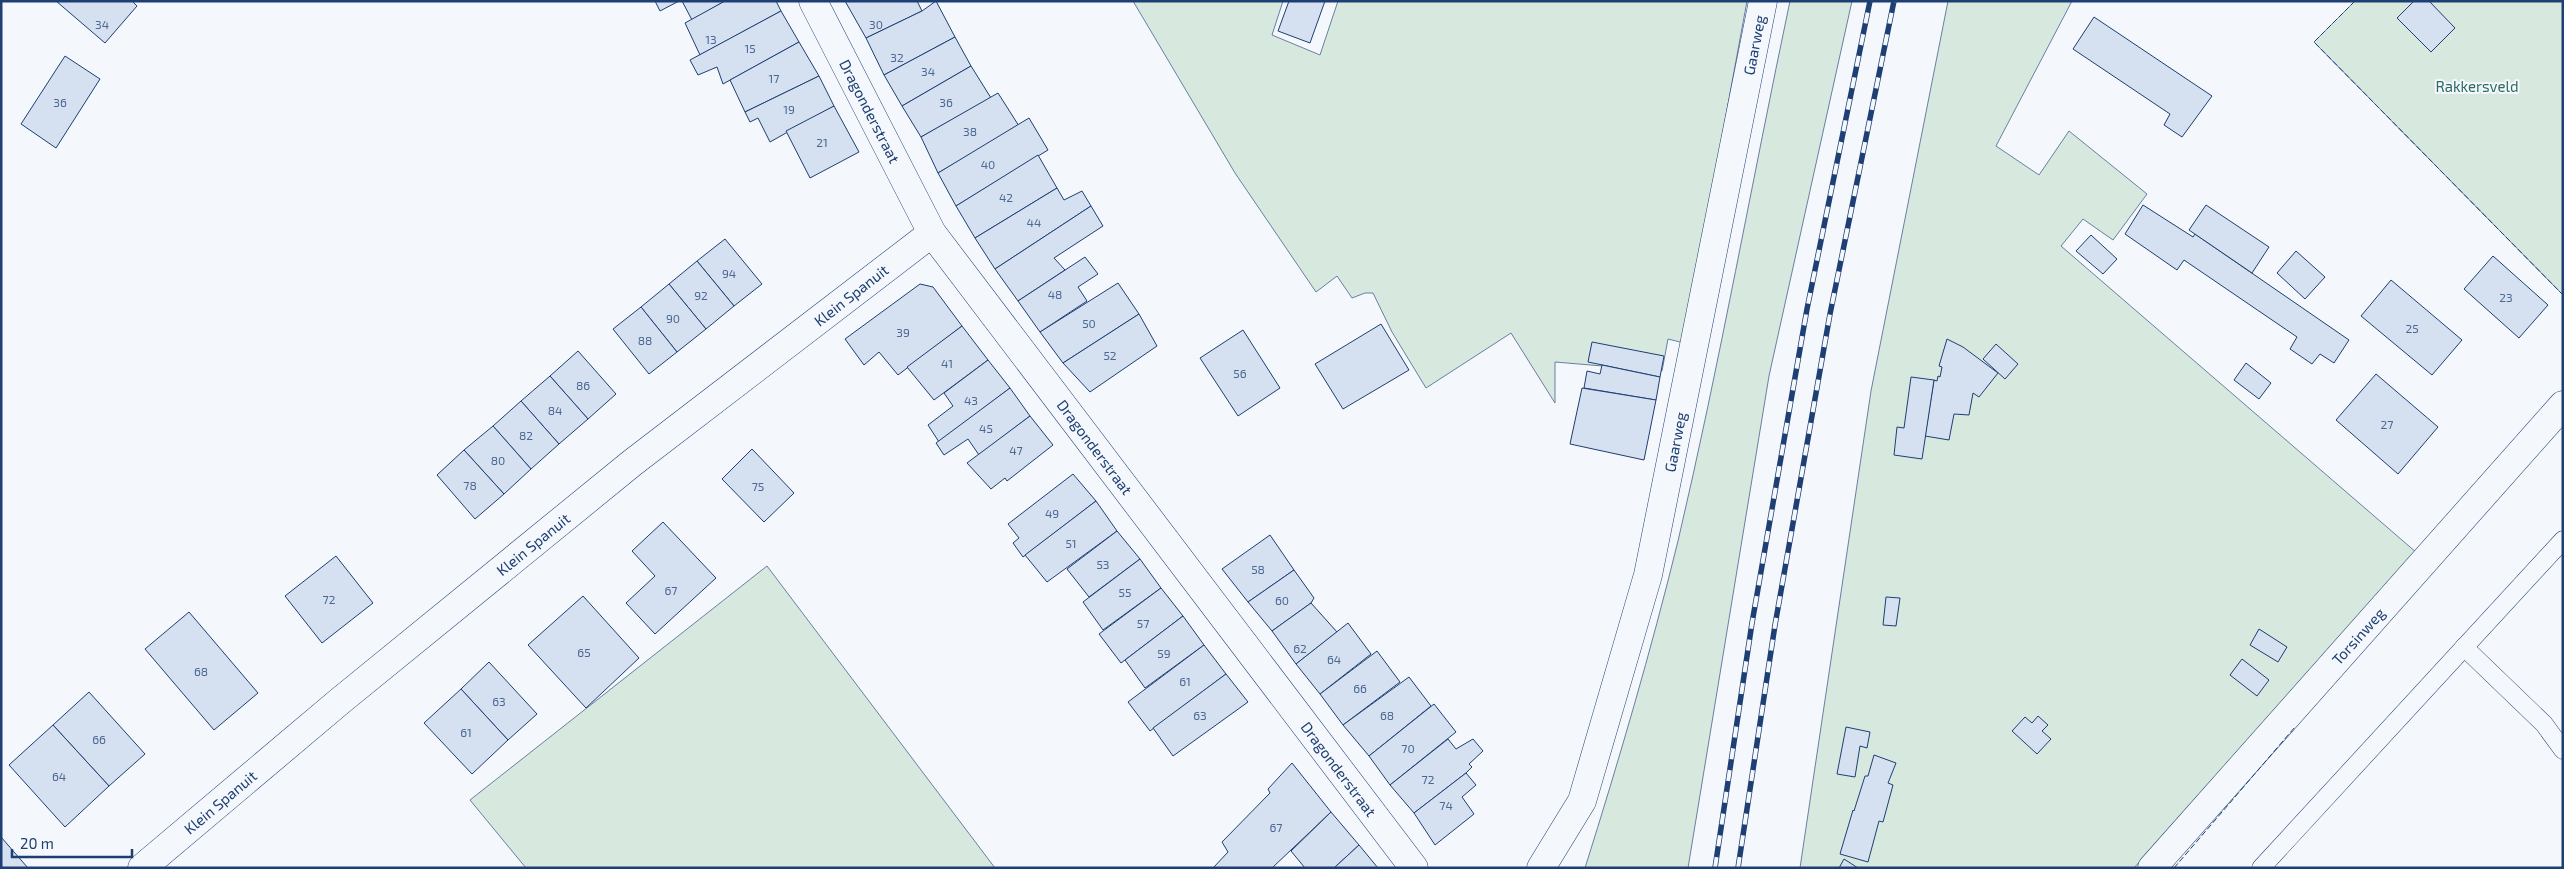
<svg xmlns="http://www.w3.org/2000/svg" width="2564" height="869" viewBox="0 0 2564 869" font-family="'Exo 2',sans-serif">
<style>
.green{fill:#d7e8df;stroke:#687fa3}
.building{fill:#d5e0f0;stroke:#1d3f73}
.lines{fill:none;stroke-linecap:round;stroke-linejoin:round}
.lane-casing{stroke:#1d3f73;stroke-width:19}
.street-casing{stroke:#1d3f73;stroke-width:29}
.lane{stroke:#f4f7fb;stroke-width:18}
.street{stroke:#f4f7fb;stroke-width:28}
.rail-casing{stroke:#1d3f73;stroke-width:5.5}
.rail{stroke:#f4f7fb;stroke-width:4;stroke-dasharray:11;stroke-linecap:butt}
.fence{stroke:#1d3f73;stroke-width:1;stroke-dasharray:6 2.5;stroke-linecap:butt}
.labels{text-anchor:middle;dominant-baseline:central;stroke-width:4;stroke-linejoin:round;paint-order:stroke}
.number-label{font-size:12px;fill:#4b6792}
.street-label{font-size:15px;fill:#1d3f73;stroke:#f4f7fb}
.park-label{font-size:15px;fill:#2c6c60;stroke:#f4f7fb}
</style>
<rect width="100%" height="100%" fill="#f4f7fb"/>
<g class="green">
<path d="M1133 1H1283L1272 35 1320 55 1338 1H1747L1684 343 1668 339 1662 371 1555 362V403L1511 333 1426 388 1392 332 1373 293H1365L1352 298 1337 276 1316 292 1235 173Z"/>
<path d="M1790 1H1852L1769 376 1688 868H1585C1619 760 1651 651 1678 541 1720 362 1752 181 1790 1Z"/>
<path d="M1948 1H2072L1996 146 2039 175 2069 131 2147 194 2113 240 2083 219 2061 246 2417 553 2134 868H1800L1871 391Z"/>
<path d="M2355 1H2563V295L2314 42Z"/>
<path d="M767 566 995 868H526L470 800Z"/>
</g>
<g class="building">
<path d="M56 1H132L137 6 105 43Z"/>
<path d="M655 1H679L660 11Z"/>
<path d="M682 1H725L692 20Z"/>
<path d="M725 1H776L781 11 700 55 685 23Z"/>
<path d="M845 1H917L922 11 866 38Z"/>
<path d="M936 1 955 37 884 75 866 38 922 11Z"/>
<path d="M1289 1H1325L1310 43 1278 31Z"/>
<path d="M2414 1H2429L2455 28 2431 52 2397 18Z"/>
<path d="M781 11 799 42 723 84 717 67 698 75 690 60Z"/>
<path d="M2094 17 2212 96 2182 137 2164 125 2170 114 2073 49Z"/>
<path d="M955 37 971 66 902 106 884 75Z"/>
<path d="M799 42 819 76 745 112 730 80Z"/>
<path d="M65 56 100 79 56 148 21 124Z"/>
<path d="M971 66 991 98 921 137 902 106Z"/>
<path d="M819 76 834 106 770 142 758 118 750 122 745 112Z"/>
<path d="M998 93 1019 126 938 173 921 137Z"/>
<path d="M834 106 859 152 810 178 786 131Z"/>
<path d="M1029 118 1048 150 956 206 938 173Z"/>
<path d="M1038 155 1057 188 975 238 956 206Z"/>
<path d="M1057 188 1064 200 1082 191 1091 206 995 269 975 238Z"/>
<path d="M2143 205 2193 237 2195 234 2349 340 2334 363 2320 354 2312 364 2290 349 2297 337 2184 260 2177 270 2125 234Z"/>
<path d="M2206 205 2269 247 2252 273 2189 230Z"/>
<path d="M1091 206 1103 226 1054 258 1065 270 1018 301 995 269Z"/>
<path d="M2091 235 2117 259 2103 274 2076 251Z"/>
<path d="M725 239 762 284 734 306 697 261Z"/>
<path d="M2296 251 2325 277 2305 299 2277 273Z"/>
<path d="M2493 256 2548 305 2519 338 2464 289Z"/>
<path d="M1085 257 1098 274 1078 287 1087 301 1040 332 1018 301Z"/>
<path d="M697 261 734 306 706 329 669 284Z"/>
<path d="M2391 280 2462 340 2432 375 2361 316Z"/>
<path d="M1118 283 1139 314 1063 363 1040 332Z"/>
<path d="M669 284 706 329 677 352 641 307Z"/>
<path d="M920 284 933 287 962 326 898 375 879 352 864 365 845 339Z"/>
<path d="M641 307 677 352 649 374 613 329Z"/>
<path d="M1139 314 1157 346 1090 392 1063 363Z"/>
<path d="M1381 324 1409 370 1343 409 1315 364Z"/>
<path d="M962 326 988 360 934 400 907 367Z"/>
<path d="M1243 330 1280 388 1238 416 1200 358Z"/>
<path d="M1947 339 1963 347 1998 373 1979 397 1973 393 1969 415 1954 414 1949 440 1925 436 1934 380 1937 381 1938 376 1940 377 1942 367 1939 366Z"/>
<path d="M1592 342 1664 356 1660 377 1588 362Z"/>
<path d="M1996 344 2018 364 2005 379 1983 359Z"/>
<path d="M578 351 616 394 588 419 550 376Z"/>
<path d="M988 360 1010 388 939 442 928 425 953 406 944 393Z"/>
<path d="M2246 363 2271 383 2259 399 2234 380Z"/>
<path d="M1602 365 1660 377 1656 400 1584 388 1587 371 1600 374Z"/>
<path d="M2376 374 2438 427 2398 474 2336 420Z"/>
<path d="M550 376 588 419 559 444 521 401Z"/>
<path d="M1911 377 1934 380 1922 459 1894 455 1897 427 1904 428Z"/>
<path d="M1010 388 1030 416 979 455 968 439 944 455 936 443Z"/>
<path d="M1582 388 1656 400 1644 460 1570 444Z"/>
<path d="M521 401 559 444 531 469 493 426Z"/>
<path d="M1030 416 1053 445 1007 481 1005 478 991 489 967 463Z"/>
<path d="M493 426 531 469 504 494 464 450Z"/>
<path d="M752 449 794 493 764 522 722 479Z"/>
<path d="M464 450 504 494 475 519 437 475Z"/>
<path d="M1073 474 1096 501 1023 557 1013 543 1019 538 1008 524Z"/>
<path d="M1096 501 1117 531 1047 582 1025 555Z"/>
<path d="M663 522 716 578 655 634 626 603 655 576 632 551Z"/>
<path d="M1117 531 1140 559 1089 597 1067 569Z"/>
<path d="M1270 535 1294 570 1248 602 1222 569Z"/>
<path d="M336 556 373 603 322 643 285 596Z"/>
<path d="M1140 559 1161 588 1103 630 1083 602Z"/>
<path d="M1294 570 1314 598 1311 603 1272 631 1248 602Z"/>
<path d="M1161 588 1183 616 1121 663 1099 634Z"/>
<path d="M583 596 639 658 586 708 528 645Z"/>
<path d="M1886 597 1900 598 1896 626 1883 625Z"/>
<path d="M1311 603 1337 632 1296 664 1272 631Z"/>
<path d="M189 612 258 693 214 730 145 649Z"/>
<path d="M1183 616 1204 645 1145 688 1125 660Z"/>
<path d="M1348 623 1371 654 1320 694 1296 664Z"/>
<path d="M2259 629 2287 647 2278 662 2250 645Z"/>
<path d="M1204 645 1226 674 1150 731 1128 702Z"/>
<path d="M1377 651 1400 682 1343 725 1320 694Z"/>
<path d="M2242 659 2269 680 2257 696 2230 675Z"/>
<path d="M489 662 537 714 508 740 461 689Z"/>
<path d="M1226 674 1248 702 1173 756 1153 728Z"/>
<path d="M1409 677 1431 706 1369 756 1343 725Z"/>
<path d="M461 689 508 740 472 774 424 723Z"/>
<path d="M89 692 145 754 109 786 53 725Z"/>
<path d="M1434 704 1456 732 1390 785 1369 756Z"/>
<path d="M2038 716 2048 725 2042 731 2051 739 2037 754 2012 731 2025 717 2032 723Z"/>
<path d="M53 725 109 786 65 827 9 765Z"/>
<path d="M1846 727 1870 732 1867 748 1860 746 1855 777 1837 774Z"/>
<path d="M1448 739 1456 749 1473 739 1483 751 1469 764 1472 767 1466 773 1414 813 1390 785Z"/>
<path d="M1874 755 1896 763 1888 783 1893 785 1883 822 1879 821 1868 862 1840 854 1853 810 1854 811 1865 776H1868Z"/>
<path d="M1292 763 1331 812 1272 868H1213L1228 852 1222 842 1270 793 1268 789Z"/>
<path d="M1466 773 1476 785 1462 797 1474 814 1435 845 1414 813Z"/>
<path d="M1331 812 1359 845 1334 868H1305L1291 851Z"/>
<path d="M1 837 28 868H1Z"/>
<path d="M1359 845 1378 868H1334Z"/>
<path d="M1844 859 1858 868H1839Z"/>
</g>
<g class="lines">
<g class="lane-casing">
<g id="lane">
<path d="M2464 647 2544 724 2563 750"/>
<path d="M2261 868 2563 540"/>
</g>
</g>
<g class="street-casing">
<g id="street">
<path d="M813 1 932 233 1414 868"/>
<path d="M142 868 340 701 632 463 932 233"/>
<path d="M1541 868 1582 801 1648 575 1763 1"/>
<path d="M2152 868 2563 405"/>
</g>
</g>
<use href="#lane" class="lane"/>
<use href="#street" class="street"/>
<g class="rail-casing">
<g id="rail">
<path d="M1715 868 1752 623 1807 309 1870 1"/>
<path d="M1738 868 1775 625 1830 314 1894 1"/>
</g>
</g>
<use href="#rail" class="rail"/>
<g class="fence">
<path d="M2355 1 2314 42 2563 295"/>
<path d="M2174 868 2295 727"/>
</g>
</g>
<g class="labels">
<g class="number-label">
<text x="102" y="24">34</text>
<text x="876" y="24">30</text>
<text x="711" y="39">13</text>
<text x="750" y="48">15</text>
<text x="897" y="57">32</text>
<text x="928" y="71">34</text>
<text x="774" y="78">17</text>
<text x="60" y="102">36</text>
<text x="946" y="102">36</text>
<text x="789" y="109">19</text>
<text x="970" y="131">38</text>
<text x="822" y="142">21</text>
<text x="988" y="164">40</text>
<text x="1006" y="197">42</text>
<text x="1034" y="222">44</text>
<text x="729" y="273">94</text>
<text x="1055" y="294">48</text>
<text x="701" y="295">92</text>
<text x="2506" y="297">23</text>
<text x="673" y="318">90</text>
<text x="1089" y="323">50</text>
<text x="2412" y="328">25</text>
<text x="903" y="332">39</text>
<text x="645" y="340">88</text>
<text x="1110" y="355">52</text>
<text x="947" y="363">41</text>
<text x="1240" y="373">56</text>
<text x="583" y="385">86</text>
<text x="971" y="400">43</text>
<text x="555" y="410">84</text>
<text x="2387" y="424">27</text>
<text x="986" y="428">45</text>
<text x="526" y="435">82</text>
<text x="1016" y="450">47</text>
<text x="498" y="460">80</text>
<text x="470" y="485">78</text>
<text x="758" y="486">75</text>
<text x="1052" y="513">49</text>
<text x="1071" y="543">51</text>
<text x="1103" y="564">53</text>
<text x="1258" y="569">58</text>
<text x="671" y="590">67</text>
<text x="1125" y="592">55</text>
<text x="329" y="599">72</text>
<text x="1282" y="600">60</text>
<text x="1143" y="623">57</text>
<text x="1300" y="648">62</text>
<text x="584" y="652">65</text>
<text x="1164" y="653">59</text>
<text x="1334" y="659">64</text>
<text x="201" y="671">68</text>
<text x="1185" y="681">61</text>
<text x="1360" y="688">66</text>
<text x="499" y="701">63</text>
<text x="1200" y="715">63</text>
<text x="1387" y="715">68</text>
<text x="466" y="732">61</text>
<text x="99" y="739">66</text>
<text x="1408" y="748">70</text>
<text x="59" y="776">64</text>
<text x="1428" y="779">72</text>
<text x="1446" y="805">74</text>
<text x="1276" y="827">67</text>
</g>
<g class="street-label">
<text transform="translate(1754 45) rotate(-79)">Gaarweg</text>
<text transform="translate(870 111) rotate(63)">Dragonderstraat</text>
<text transform="translate(851 295) rotate(-38)">Klein Spanuit</text>
<text transform="translate(1675 442) rotate(-79)">Gaarweg</text>
<text transform="translate(1095 447) rotate(53)">Dragonderstraat</text>
<text transform="translate(533 544) rotate(-39)">Klein Spanuit</text>
<text transform="translate(2358 636) rotate(-48)">Torsinweg</text>
<text transform="translate(1339 769) rotate(53)">Dragonderstraat</text>
<text transform="translate(220 802) rotate(-40)">Klein Spanuit</text>
</g>
<g class="park-label">
<text x="2477" y="86">Rakkersveld</text>
</g>
</g>
<rect width="2564" height="869" fill="none" stroke="#1d3f73" stroke-width="5"/>
<path d="M12 849v8h120v-8" fill="none" stroke="#1d3f73" stroke-width="2.5"/>
<text x="20" y="849" font-size="15" fill="#1d3f73" stroke="#f4f7fb" stroke-width="4" paint-order="stroke">20 m</text>
</svg>
